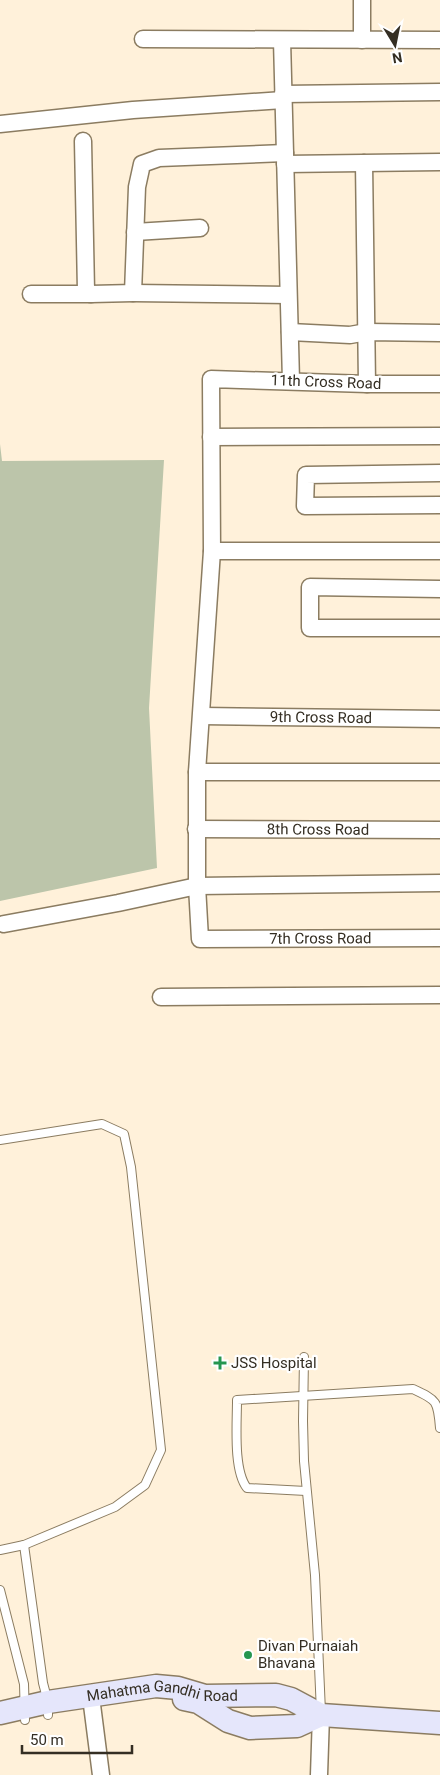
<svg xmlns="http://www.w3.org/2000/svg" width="440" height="1775" viewBox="0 0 440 1775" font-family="Roboto,sans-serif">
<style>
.green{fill:#bcc5aa}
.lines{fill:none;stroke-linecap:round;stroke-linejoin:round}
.service-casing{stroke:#8b7c61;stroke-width:10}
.minor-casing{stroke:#8b7c61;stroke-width:19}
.secondary-casing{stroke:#8b7c61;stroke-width:25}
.service{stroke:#fff;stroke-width:8}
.minor{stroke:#fff;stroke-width:16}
.secondary{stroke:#e5e6fb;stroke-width:22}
.poi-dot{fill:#269650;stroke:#fff;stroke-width:2}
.labels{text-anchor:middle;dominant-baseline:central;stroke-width:4.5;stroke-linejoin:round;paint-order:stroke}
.street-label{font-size:15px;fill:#342e23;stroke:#fff}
.poi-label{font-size:15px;fill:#342e23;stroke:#fff;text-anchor:start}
</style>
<rect width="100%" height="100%" fill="#fff1da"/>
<path class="green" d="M0 444 2 461 164 460 149 708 157 868 0 901Z"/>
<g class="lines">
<g class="service-casing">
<g id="service">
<path d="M0 1140 102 1124 124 1134 131 1167 161 1450 145 1485 115 1507 24 1545 0 1550"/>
<path d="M304 1357 303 1421 304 1461 315 1575 321 1712"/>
<path d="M306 1491 247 1488C233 1470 237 1424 237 1400L413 1389C437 1400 438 1401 440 1428"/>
<path d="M24 1545 43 1683 48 1702V1715"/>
<path d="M0 1590 24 1684 25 1720"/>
</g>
</g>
<g class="minor-casing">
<g id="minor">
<path d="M362 0V40"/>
<path d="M143 39 440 40"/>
<path d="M282 40 291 381"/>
<path d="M283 94 440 92"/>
<path d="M0 124 133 110 283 100"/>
<path d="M83 141 86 291 91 294 133 293 137 187 142 164 159 158 285 153"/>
<path d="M364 163 367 384"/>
<path d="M285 164 440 162"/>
<path d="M135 232 200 228"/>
<path d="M133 293 288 295"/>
<path d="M31 294H91"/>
<path d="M290 332 350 335 367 332 440 333"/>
<path id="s1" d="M440 384H367L211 379 212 551 197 772V886L200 939 440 938"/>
<path d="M211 437 440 436"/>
<path d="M440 473 306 475 305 506 440 505"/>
<path d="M212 551H440"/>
<path d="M440 589 310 587V628H440"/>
<path id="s2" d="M202 716 440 719"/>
<path d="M197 772H440"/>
<path id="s3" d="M196 829 440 830"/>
<path d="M4 924 118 903 197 886 440 883"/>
<path d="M161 997 440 995"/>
<path d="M91 1697 101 1775"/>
<path d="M319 1775 321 1715"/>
</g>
</g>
<g class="secondary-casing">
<g id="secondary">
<path d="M184 1699 198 1702 228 1721 250 1728 297 1726 321 1715"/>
<path id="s4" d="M0 1713 48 1702 156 1686 178 1688 205 1696 276 1695 291 1699 321 1715 440 1723"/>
</g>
</g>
<use href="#service" class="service"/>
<use href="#minor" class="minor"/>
<use href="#secondary" class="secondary"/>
</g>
<g class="poi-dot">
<path d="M217.5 1355.5h5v5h5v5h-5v5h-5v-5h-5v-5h5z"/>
<circle cx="248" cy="1655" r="5"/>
</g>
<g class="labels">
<g class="street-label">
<text transform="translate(326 382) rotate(2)">11th Cross Road</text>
<text stroke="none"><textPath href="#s2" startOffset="119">9th Cross Road</textPath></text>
<text stroke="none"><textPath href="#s3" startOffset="122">8th Cross Road</textPath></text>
<text stroke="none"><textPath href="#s1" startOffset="910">7th Cross Road</textPath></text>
<text stroke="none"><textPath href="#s4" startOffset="165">Mahatma Gandhi Road</textPath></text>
</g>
<g class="poi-label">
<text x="231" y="1363">JSS Hospital</text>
<text x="258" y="1646">Divan Purnaiah<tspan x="258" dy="17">Bhavana</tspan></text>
</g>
</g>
<g transform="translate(395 45) rotate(170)" stroke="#ffffff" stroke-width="4" paint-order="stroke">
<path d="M0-4L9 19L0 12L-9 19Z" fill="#342e23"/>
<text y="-8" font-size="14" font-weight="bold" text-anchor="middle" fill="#342e23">N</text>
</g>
<path d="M22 1745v8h110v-8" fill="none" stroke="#342e23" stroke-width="2.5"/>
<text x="30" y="1745" font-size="15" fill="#342e23" stroke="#ffffff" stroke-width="4" paint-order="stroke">50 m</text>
</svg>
